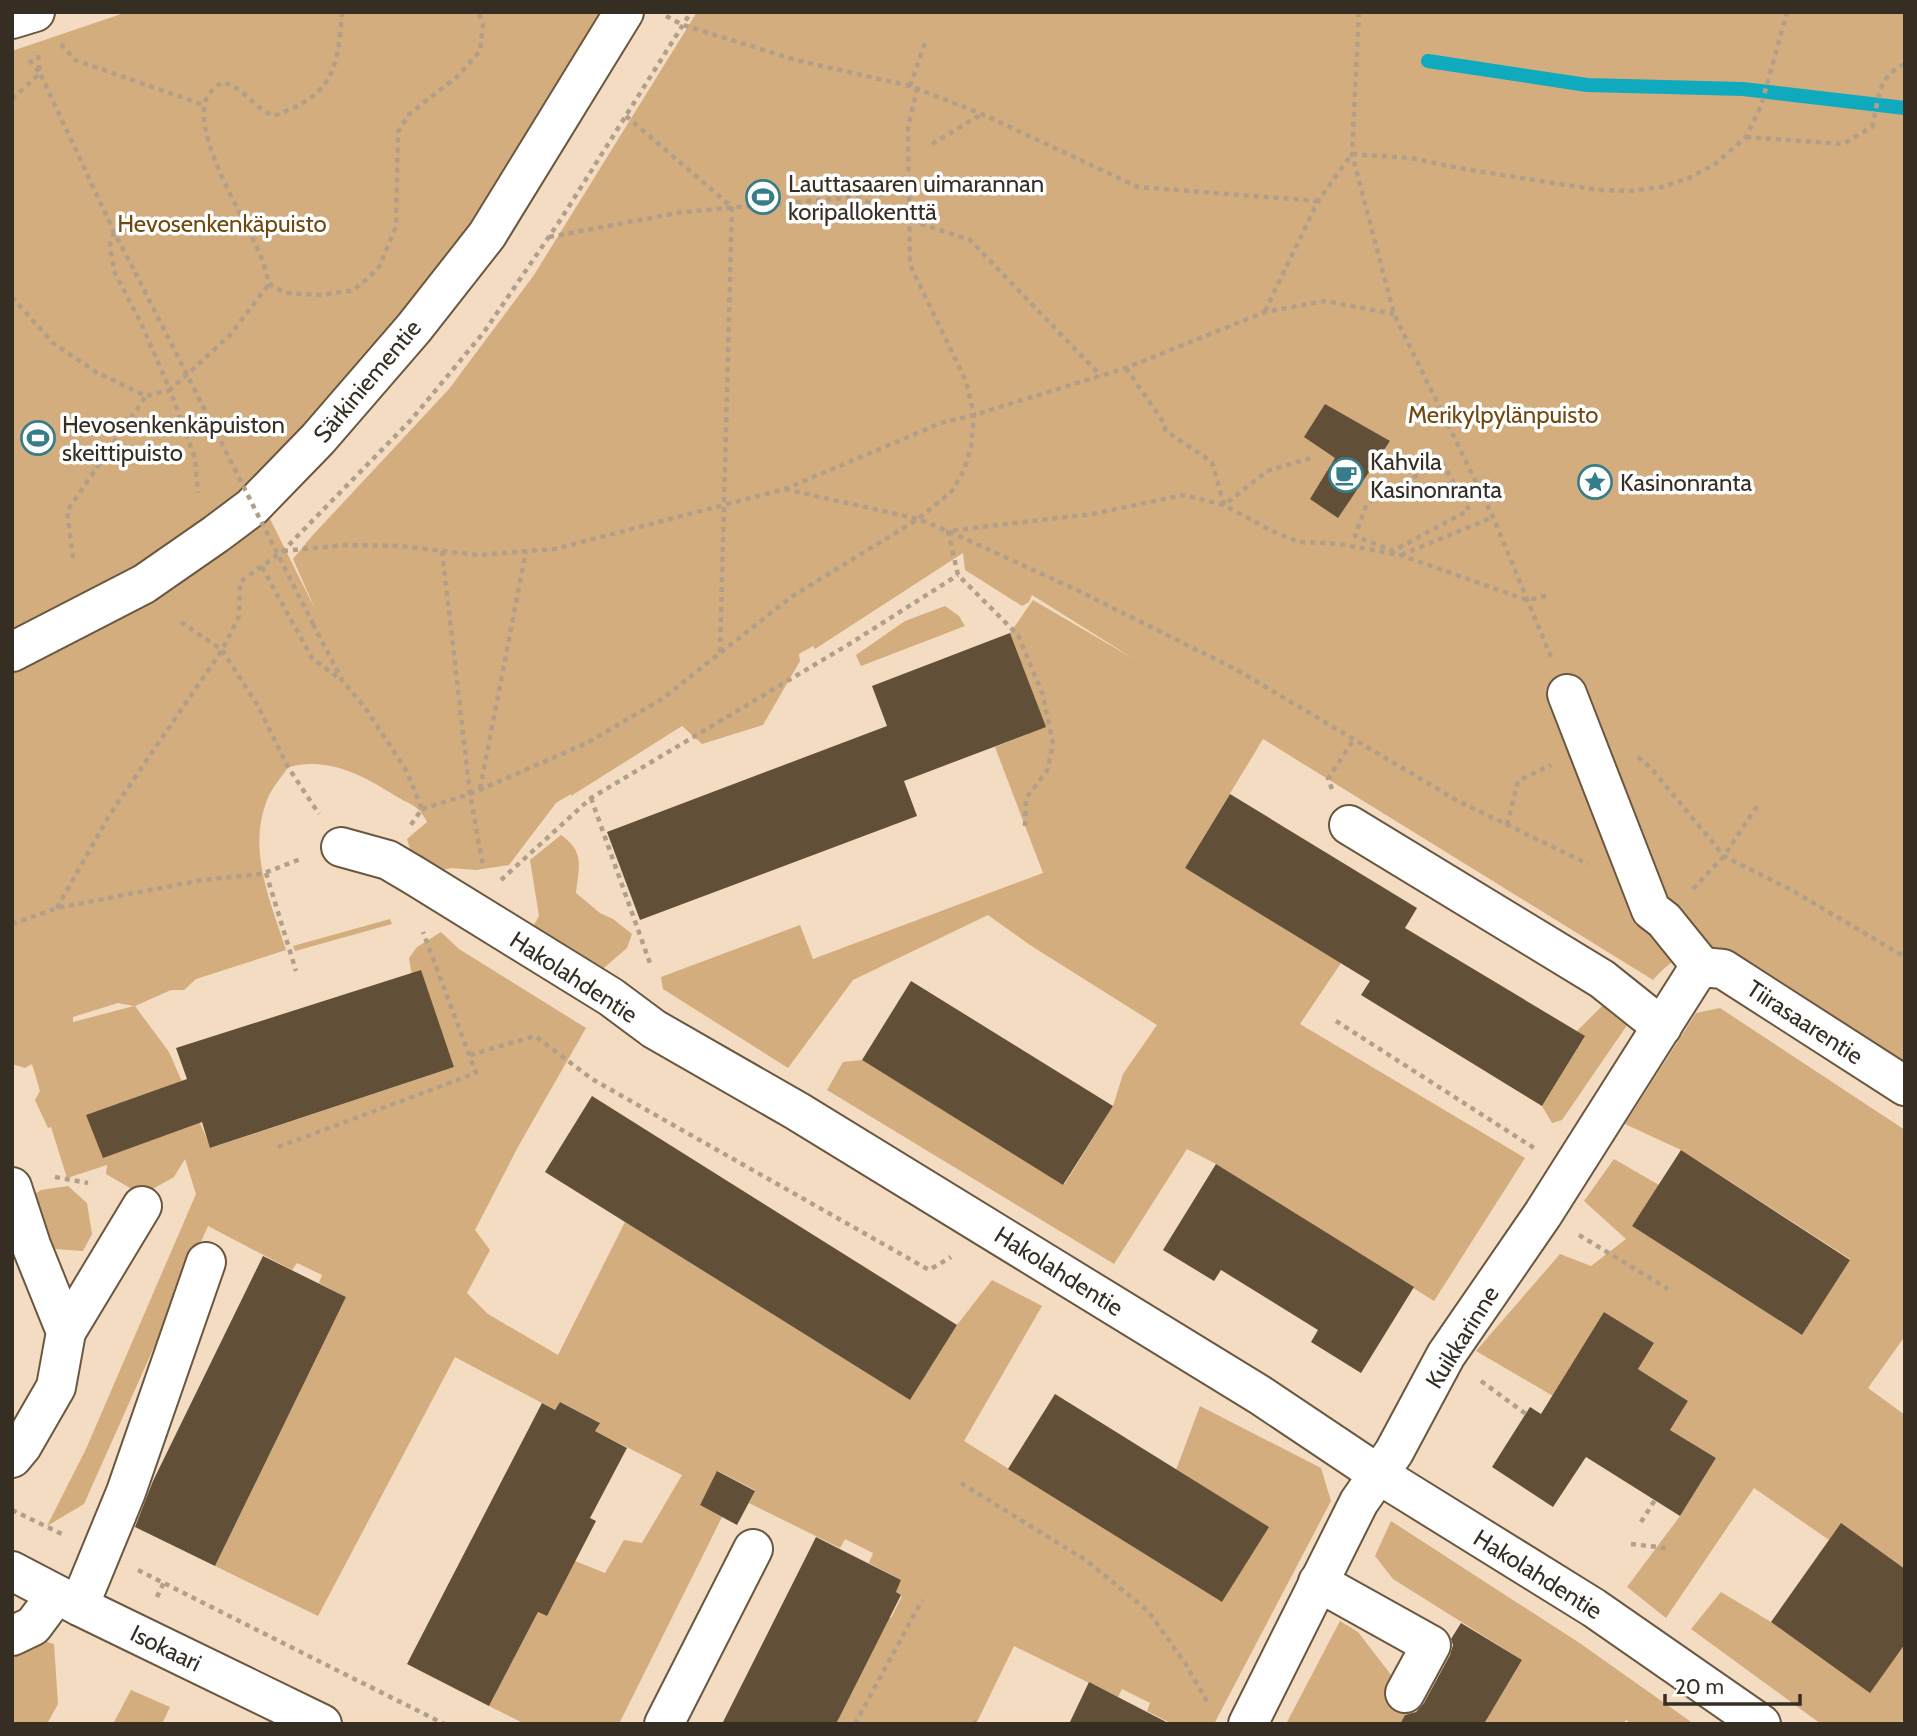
<svg xmlns="http://www.w3.org/2000/svg" width="1917" height="1736" viewBox="0 0 1917 1736" font-family="Cabin,sans-serif">
<style>
.green{fill:#d3ad7e;fill-rule:evenodd}
.lines{fill:none;stroke-linecap:round;stroke-linejoin:round}
.stream{stroke:#10aabf;stroke-width:14}
.building{fill:#624f37}
.minor-casing{stroke:#6a573f;stroke-width:42}
.path{stroke:#b19f8a;stroke-width:4.5;stroke-dasharray:5 5;stroke-linecap:butt}
.minor{stroke:#fff;stroke-width:38}
.path-bridge{stroke:#b19f8a;stroke-width:4.5;stroke-dasharray:5 5;stroke-linecap:butt}
.labels{text-anchor:middle;dominant-baseline:central;stroke-width:7;stroke-linejoin:round;paint-order:stroke}
.poi-label{font-size:24px;fill:#362d23;stroke:#fff;text-anchor:start}
.park-label{font-size:24px;fill:#70490f;stroke:#fff}
.street-label{font-size:24px;fill:#362d23;stroke:#fff}
</style>
<rect width="100%" height="100%" fill="#f3dcc1"/>
<g class="green">
<path d="M127 12H618L484 233 261 501 315 609 293 559 312 536 449 389 534 275 697 12H1905V1066L1745 960C1738 956 1728 949 1720 948 1693 943 1670 961 1653 980L1263 739 1185 868 1341 963 1300 1024 1525 1158 1434 1301 1216 1164 1187 1149 1114 1264 827 1090 843 1062 862 1060 1064 1185 1113 1106 1123 1074 1157 1025 1030 945 988 915 853 980 788 1068 663 989 661 977 800 925 813 959 1043 873 995 747 1028 734 1027 710 1036 702 1010 633 1033 600 1134 659 1032 595 1029 602 1022 606 965 570 963 553 815 649 813 646 799 654 800 661 763 725 702 744 682 726 571 796V794L556 803 509 865 476 870 451 868 432 873 413 859 407 839 427 822C418 804 410 805 394 795 360 774 329 757 288 767 281 778 271 789 267 800 247 851 271 902 286 950L196 979 184 990H171L135 1006 169 1052 211 1148 454 1067 426 986 413 982 409 958 417 947 441 932 459 949 586 1028 519 1145 475 1230 490 1250 467 1293 488 1314 558 1355 625 1222 910 1400 957 1325 992 1280 1042 1306 964 1441 1222 1602 1268 1527 1176 1470 1200 1406 1321 1468 1331 1501 1214 1724H1172L1147 1711 1150 1703 1122 1689 1118 1697 1014 1646 976 1724H836L885 1614 891 1618 902 1596 896 1592 901 1580 869 1563 873 1553 845 1539 840 1548 749 1503 755 1490 718 1471 700 1505 722 1517 619 1724H525L489 1706 538 1612 547 1616 575 1561 605 1573 624 1540 642 1543 682 1475 595 1431 599 1422 560 1402 555 1410 455 1357 318 1616 215 1566 346 1297 319 1283 322 1275 297 1263 292 1270 208 1226 84 1504 47 1526 86 1449 196 1194 185 1159 174 1177 142 1195 106 1174 107 1165 67 1178 51 1127 48 1128 35 1100 40 1091 32 1064 25 1068 12 1064V51ZM118 1003 134 1006 73 1022V1017Z"/>
<path d="M945 606 959 616 965 626 861 666 856 655 905 621Z"/>
<path d="M561 835C585 852 579 866 576 893L600 913 613 919 632 934 627 948 599 972 530 932 539 916 530 860Z"/>
<path d="M390 919 392 924 295 951 293 946Z"/>
<path d="M1602 1006 1632 1018 1562 1120 1552 1123 1542 1106 1584 1038 1577 1031Z"/>
<path d="M1720 1008 1905 1130V1336L1868 1388 1905 1415V1569L1841 1524 1829 1540 1754 1488 1666 1618 1627 1587 1680 1516 1716 1458 1670 1430 1688 1401 1638 1369 1654 1343 1604 1312 1599 1423 1476 1351 1560 1254 1591 1266 1626 1239 1584 1201 1614 1159 1659 1185 1632 1226 1802 1335 1850 1259 1681 1150 1625 1124 1696 1013Z"/>
<path d="M68 1186 87 1203 92 1234 83 1251 56 1249 42 1243 25 1201 41 1190Z"/>
<path d="M1391 1521 1581 1644 1694 1724H1632L1626 1720 1623 1724H1484L1522 1660 1393 1579 1375 1556Z"/>
<path d="M1721 1592 1771 1622 1870 1692 1905 1644V1718L1900 1724H1821L1691 1629Z"/>
<path d="M1340 1621 1358 1632 1405 1693 1415 1698 1400 1724H1286Z"/>
<path d="M40 1640 54 1644 58 1704 47 1724H12V1658Z"/>
<path d="M131 1690 170 1707 162 1724H113Z"/>
</g>
<g class="lines">
<path class="stream" d="M1428 61 1587 85 1743 89 1905 108"/>
</g>
<g class="building">
<path d="M1325 404 1390 441 1338 518 1310 499 1335 458 1304 437Z"/>
<path d="M1010 633 1046 727 904 781 917 816 640 920 607 832 887 726 872 686Z"/>
<path d="M1230 794 1417 908 1405 928 1585 1036 1542 1106 1361 995 1370 981 1185 868Z"/>
<path d="M421 970 454 1067 210 1148 202 1122 103 1158 86 1115 187 1079 176 1048Z"/>
<path d="M911 981 1113 1106 1063 1185 862 1060Z"/>
<path d="M592 1096 957 1325 910 1400 545 1172Z"/>
<path d="M1681 1150 1850 1260 1802 1335 1632 1226Z"/>
<path d="M1216 1164 1414 1287 1361 1373 1311 1342 1318 1330 1221 1270 1214 1281 1163 1250Z"/>
<path d="M263 1256 346 1297 215 1566 135 1527 153 1481Z"/>
<path d="M1604 1312 1654 1343 1638 1369 1688 1401 1670 1430 1716 1458 1680 1516 1586 1457 1553 1507 1492 1467 1530 1407 1541 1414Z"/>
<path d="M1055 1394 1269 1527 1222 1602 1008 1469Z"/>
<path d="M560 1402 600 1423 595 1431 627 1448 590 1518 596 1521 547 1616 538 1612 489 1706 407 1664 542 1403 555 1410Z"/>
<path d="M717 1471 755 1491 737 1525 700 1505Z"/>
<path d="M1841 1523 1905 1569V1644L1870 1693 1771 1622Z"/>
<path d="M816 1537 901 1580 896 1592 901 1595 836 1724H722Z"/>
<path d="M1461 1623 1522 1660 1484 1724H1400L1405 1715 1416 1712 1424 1703 1450 1655 1453 1645 1451 1639Z"/>
<path d="M1089 1682 1170 1724H1069Z"/>
</g>
<g class="lines">
<g class="minor-casing">
<g id="minor">
<path d="M12 19 35 12"/>
<path d="M12 652 144 584 216 534 252 507 318 439 414 328 487 235 624 12"/>
<path d="M1567 694 1651 910 1664 920 1702 967"/>
<path d="M1349 825 1602 979 1662 1027"/>
<path d="M341 847 388 860 415 876 611 997 654 1029 797 1111 1260 1395 1378 1474 1594 1608 1761 1724"/>
<path d="M1702 967 1723 969 1905 1086"/>
<path d="M12 1187 31 1245 66 1332 56 1387 22 1446 12 1458"/>
<path d="M66 1332 142 1206"/>
<path d="M12 1571 79 1606 322 1724"/>
<path d="M1318 1582 1431 1645 1405 1693"/>
<path d="M79 1606 126 1492 206 1262"/>
<path d="M12 1636 33 1626 56 1595"/>
<path d="M664 1724 753 1549"/>
<path d="M1248 1724 1359 1502 1394 1452 1446 1355 1543 1214 1693 977 1702 967"/>
</g>
</g>
<g class="path">
<path d="M342 12C338 71 332 96 273 116 252 106 245 88 222 82 213 89 205 96 204 108 201 150 240 209 257 248 263 259 266 272 269 284L285 293 321 295 354 290 378 269 396 227 398 132 409 114 458 76 480 51 483 24 478 12"/>
<path d="M1359 12 1352 154 1394 314 1493 517 1551 657"/>
<path d="M666 16 683 25 796 60 910 86 982 114 1138 187 1318 201"/>
<path d="M61 44 75 60 204 105"/>
<path d="M38 55 40 73 114 232 135 272"/>
<path d="M910 86 925 43"/>
<path d="M12 99 40 73 27 57"/>
<path d="M626 116 732 207"/>
<path d="M1746 137 1843 144 1872 127C1879 100 1877 76 1905 64"/>
<path d="M932 144 982 114"/>
<path d="M1352 154 1411 158 1458 168 1598 190 1630 191 1662 187 1689 178 1715 164 1746 137 1761 106 1787 12"/>
<path d="M114 232 110 245 114 271 141 323 170 390 230 335 269 284"/>
<path d="M549 237 683 212 856 197 909 220 970 240 1101 376"/>
<path d="M12 297 53 343 96 372 146 396 170 390 195 458 198 493"/>
<path d="M1265 311 1318 201 1352 154"/>
<path d="M1126 368 1162 420 1166 431 1212 462 1224 505 1267 471 1314 457"/>
<path d="M1442 462 1469 510 1393 551 1355 536 1367 503Z"/>
<path d="M785 489 918 519 948 531 1077 590 1237 670 1458 801 1588 864"/>
<path d="M283 551 345 545 400 546 478 555 555 549 785 489 941 423 974 415 1126 368 1265 312 1325 301 1394 314"/>
<path d="M442 551 470 794 483 866"/>
<path d="M1401 555 1493 517"/>
<path d="M73 558 67 511 146 396"/>
<path d="M262 567 312 658 341 680"/>
<path d="M181 622 222 650 258 706 288 767 319 814"/>
<path d="M313 624 342 680 366 709 406 770 422 809 410 826"/>
<path d="M720 652 732 207"/>
<path d="M1638 757 1651 768 1724 856 1793 891 1905 957"/>
<path d="M480 789 526 551"/>
<path d="M1332 789 1328 779 1354 739"/>
<path d="M591 798 651 966"/>
<path d="M422 809 470 794 587 743 662 699 791 597 918 519 952 491 964 470 971 447 974 415 966 381 910 265 908 127 917 89"/>
<path d="M1507 825 1518 781 1551 765"/>
<path d="M1025 826 1026 798 1047 771 1053 744 1043 695 1018 635 958 575 948 531 1092 514 1184 495 1224 505 1272 531 1299 542 1339 544 1400 555 1527 600 1551 595"/>
<path d="M266 873 296 971"/>
<path d="M501 880 591 798 851 643 958 575"/>
<path d="M1693 889 1724 856 1757 806"/>
<path d="M57 908 110 814 222 650 239 616 240 582 283 551 319 514 411 420 484 332 561 219 691 12"/>
<path d="M12 924 57 908 202 880 262 874 303 858"/>
<path d="M1336 1021 1534 1148"/>
<path d="M470 1055 535 1036 592 1079 929 1270 951 1257"/>
<path d="M278 1147 476 1073 423 932"/>
<path d="M55 1177 88 1183"/>
<path d="M1579 1235 1668 1289"/>
<path d="M1481 1381 1526 1414"/>
<path d="M961 1483 1087 1561 1148 1611 1185 1663 1209 1705"/>
<path d="M12 1510 64 1535"/>
<path d="M1641 1522 1655 1500"/>
<path d="M1631 1544 1666 1548"/>
<path d="M138 1570 444 1724"/>
<path d="M157 1597 164 1582"/>
<path d="M855 1724 922 1600"/>
<path d="M972 1724 977 1722"/>
</g>
<use href="#minor" class="minor"/>
<path class="path-bridge" d="M135 272 313 624"/>
</g>
<defs>
<g id="stadium-ring" transform="scale(1.75)"><circle r="9.5" fill="#fff" stroke="#377d89" stroke-width="1.5"/><path d="M0-5a6.5 5 0 1 0 0 10a6.5 5 0 1 0 0-10ZM-3.5-1.8h7v3.6h-7Z" fill="#377d89"/></g>
<g id="cafe-ring" transform="scale(1.75)"><circle r="9.5" fill="#fff" stroke="#377d89" stroke-width="1.5"/><path d="M-5.5-4.5H6V0H3Q3 3.5 0 3.5H-2.5Q-5.5 3.5-5.5 0ZM3-3.2v2h1.7v-2ZM-6 4.5H4V6H-6Z" fill="#377d89"/></g>
<g id="sight-ring" transform="scale(1.75)"><circle r="9.5" fill="#fff" stroke="#377d89" stroke-width="1.5"/><path d="M0-6L1.8-2.2L6-1.7L2.9 1.2L3.7 5.4L0 3.3L-3.7 5.4L-2.9 1.2L-6-1.7L-1.8-2.2Z" fill="#377d89"/></g>
</defs>
<g fill-rule="evenodd">
<use href="#stadium-ring" x="763" y="197"/>
<use href="#stadium-ring" x="38" y="438"/>
<use href="#cafe-ring" x="1346" y="475"/>
<use href="#sight-ring" x="1595" y="482"/>
</g>
<g class="labels">
<g class="poi-label">
<text x="788" y="183">Lauttasaaren uimarannan<tspan x="788" dy="28">koripallokenttä</tspan></text>
<text x="62" y="424">Hevosenkenkäpuiston<tspan x="62" dy="28">skeittipuisto</tspan></text>
<text x="1370" y="461">Kahvila<tspan x="1370" dy="28">Kasinonranta</tspan></text>
<text x="1620" y="482">Kasinonranta</text>
</g>
<g class="park-label">
<text x="222" y="223">Hevosenkenkäpuisto</text>
<text x="1503" y="414">Merikylpylänpuisto</text>
</g>
<g class="street-label">
<text transform="translate(367 381) rotate(-50)">Särkiniementie</text>
<text transform="translate(574 977) rotate(33)">Hakolahdentie</text>
<text transform="translate(1805 1022) rotate(33)">Tiirasaarentie</text>
<text transform="translate(1059 1271) rotate(32)">Hakolahdentie</text>
<text transform="translate(1462 1337) rotate(-58)">Kuikkarinne</text>
<text transform="translate(1538 1574) rotate(32)">Hakolahdentie</text>
<text transform="translate(166 1648) rotate(26)">Isokaari</text>
</g>
</g>
<rect width="1917" height="1736" fill="none" stroke="#362d23" stroke-width="28"/>
<path d="M1665 1694v10h135v-10" fill="none" stroke="#362d23" stroke-width="3.5"/>
<text x="1675" y="1694" font-size="21" fill="#362d23" stroke="#ffffff" stroke-width="5" paint-order="stroke">20 m</text>
</svg>
